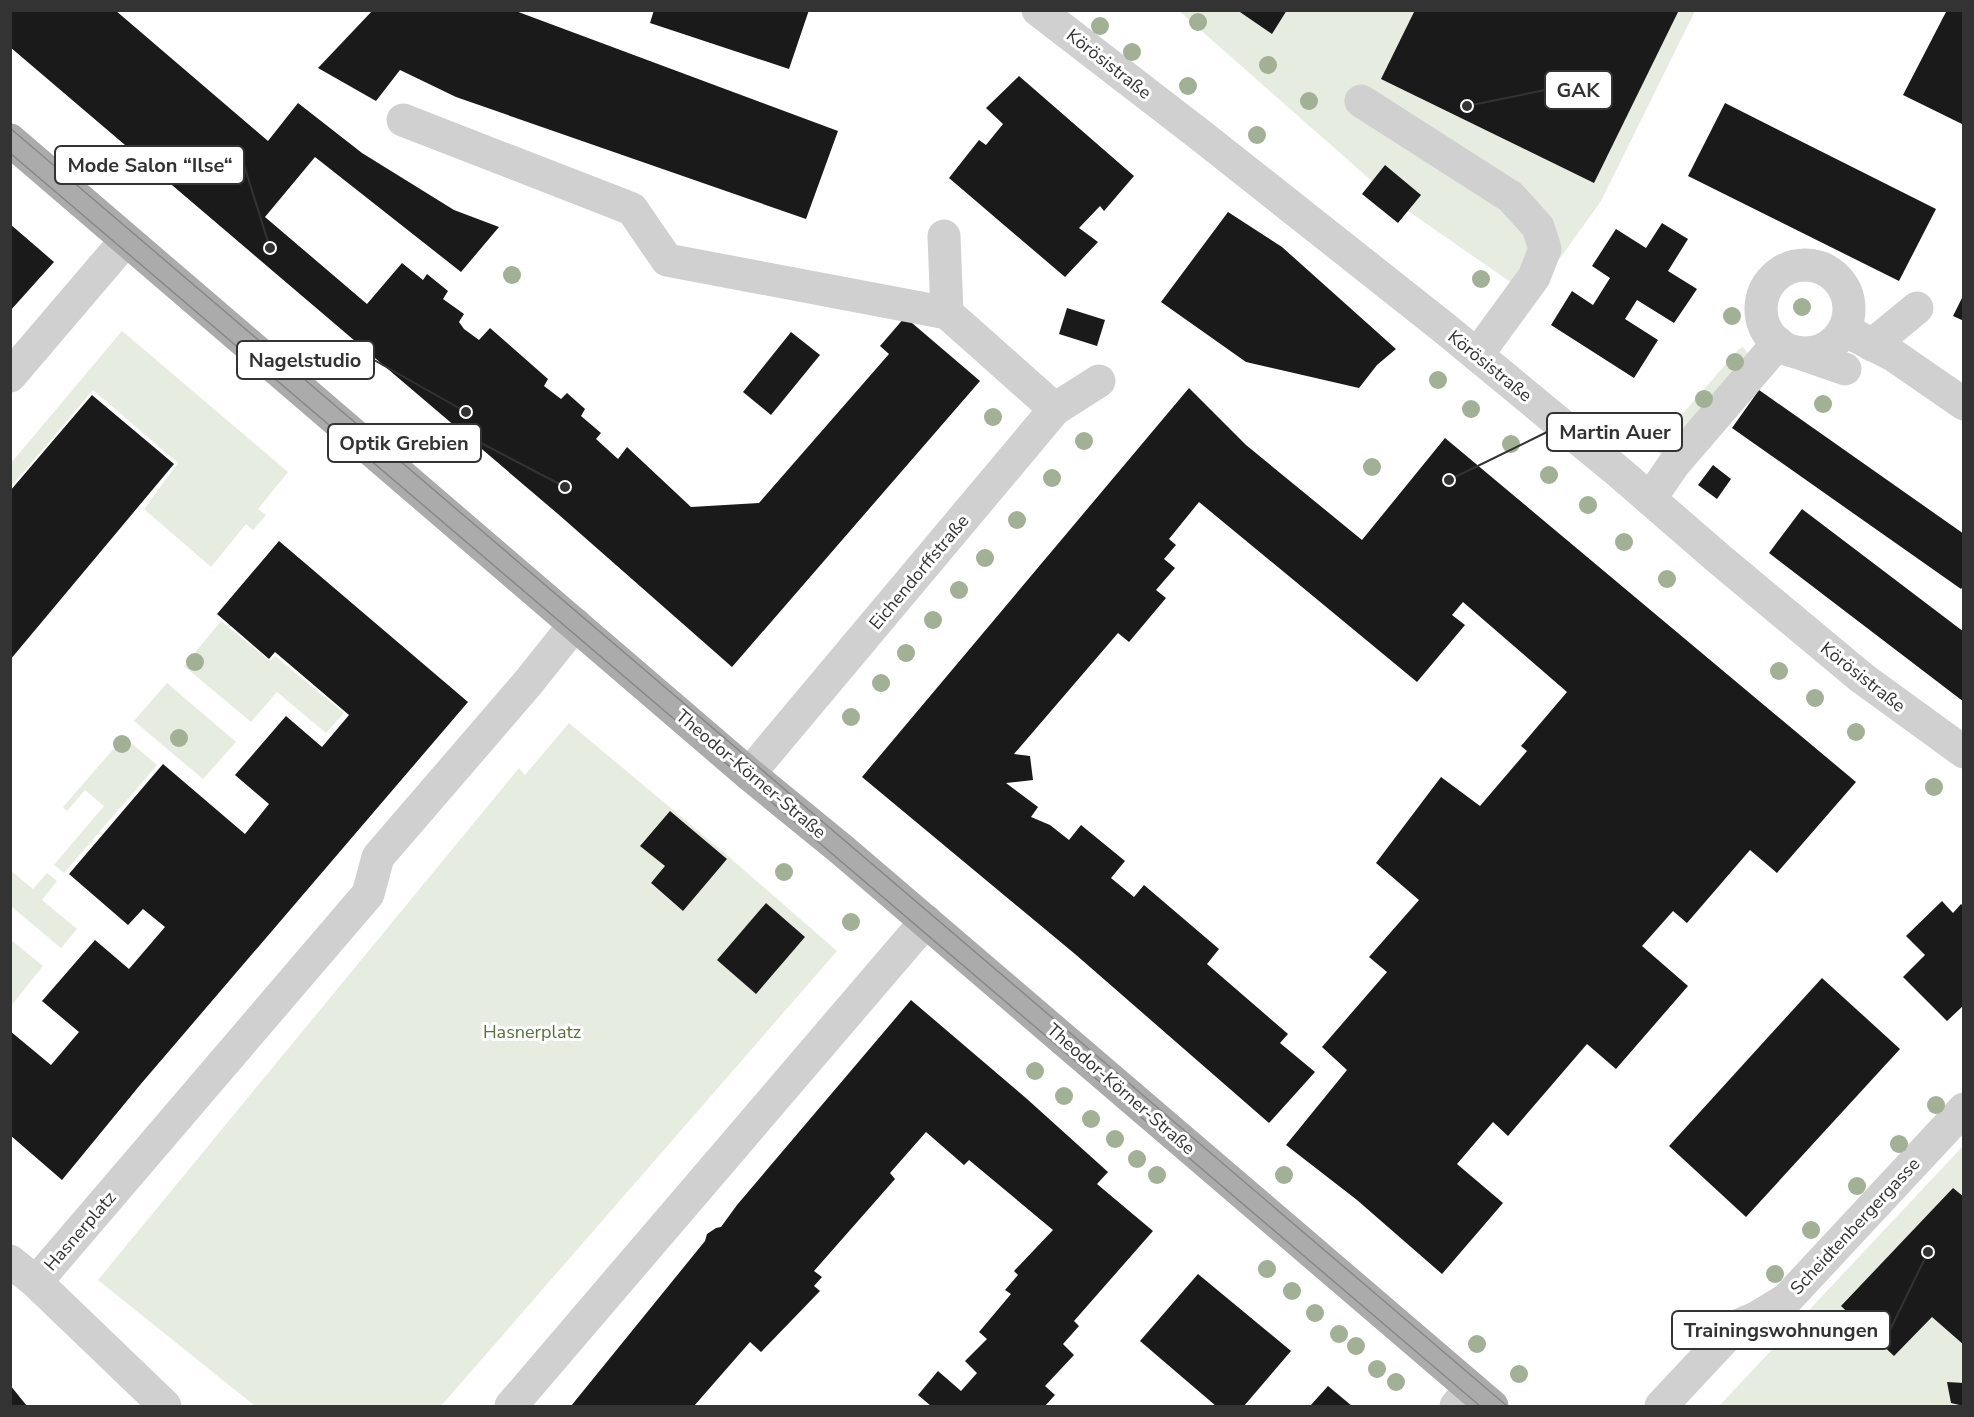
<svg xmlns="http://www.w3.org/2000/svg" width="1974" height="1417" viewBox="0 0 1974 1417" font-family="'Nunito Sans',sans-serif">
<style>
.green{fill:#e6ecdf;fill-rule:evenodd}
.building{fill:#1a1a1a}
.lines{fill:none;stroke-linecap:round;stroke-linejoin:round}
.minor{stroke:#d0d0d0;stroke-width:33}
.major{stroke:#ababab;stroke-width:33}
.tram{stroke:#888;stroke-width:1.5}
.tree{fill:#a2b095}
.labels{text-anchor:middle;dominant-baseline:central;stroke-width:6;stroke-linejoin:round;paint-order:stroke}
.street-label{font-size:18px;fill:#333;stroke:#fff}
.park-label{font-size:18px;fill:#56703f;stroke:#fff}
.leader{fill:none;stroke:#333;stroke-width:2}
.callout-dot{fill:#333;stroke:#fff;stroke-width:2}
.callout{fill:#fff;stroke:#333;stroke-width:2}
.callout-label{font-size:20px;text-anchor:middle;font-weight:bold;fill:#333}
</style>
<rect width="100%" height="100%" fill="#fff"/>
<g class="green">
<path d="M1179 11H1695L1601 201 1532 297 1398 204Z"/>
<path d="M122 331 288 472 258 509 266 515 253 530 246 524 211 567 144 509 178 463 93 390 11 487V463Z"/>
<path d="M1743 347 1748 354 1664 457 1653 448 1739 349Z"/>
<path d="M221 621 270 661 275 656 344 713 326 733 277 692 251 722 184 666Z"/>
<path d="M167 683 236 742 203 779 134 721Z"/>
<path d="M569 723 721 850 837 951 441 1406H255L98 1280 519 768 525 775ZM670 811 727 859 683 911 651 884 665 866 640 845ZM766 903 805 937 756 994 717 960Z"/>
<path d="M124 737 157 765 64 873 54 865 104 806 85 790 67 811 63 807Z"/>
<path d="M11 871 33 889 47 873 57 881 42 900 77 929 61 948 11 906Z"/>
<path d="M11 940 43 966 11 1006Z"/>
<path d="M1963 1146V1406H1719Z"/>
</g>
<g class="building">
<path d="M10 10H115L268 141 298 103 362 153 454 210 499 227 461 272 315 157 265 217 367 304 402 263 423 280 427 274 448 291 443 299 464 314 459 322 464 329 479 340 490 328 548 379 544 386 561 399 567 393 585 409 581 416 601 433 596 439 618 459 627 447 691 507 759 503 889 354 880 346 905 317 980 381 732 667 558 514 10 47Z"/>
<path d="M373 10H513L838 131 806 219 456 97 400 70 376 101 318 68Z"/>
<path d="M654 10H809L789 69 650 23Z"/>
<path d="M1237 10H1287L1272 34Z"/>
<path d="M1415 10H1679L1594 183 1381 79Z"/>
<path d="M1947 10H1964V125L1903 95Z"/>
<path d="M1019 76 1134 176 1104 211 1100 206 1079 228 1098 242 1065 277 949 178 979 140 986 145 1003 124 986 108Z"/>
<path d="M1725 103 1936 209 1899 281 1688 176Z"/>
<path d="M1385 165 1421 195 1398 223 1362 194Z"/>
<path d="M1228 212 1282 247 1396 349 1377 365 1359 388 1246 362 1161 302Z"/>
<path d="M1662 223 1688 239 1668 271 1697 289 1674 323 1637 300 1625 319 1658 340 1634 378 1551 325 1572 291 1593 305 1610 278 1592 266 1616 229 1646 248Z"/>
<path d="M10 224 54 262 10 311Z"/>
<path d="M1964 294V321L1953 316Z"/>
<path d="M1067 308 1105 320 1097 346 1059 334Z"/>
<path d="M791 332 820 355 771 415 743 392Z"/>
<path d="M1189 388 1246 445 1362 540 1445 438 1856 782 1777 873 1750 850 1687 923 1673 911 1642 946 1688 986 1616 1069 1587 1044 1508 1136 1493 1122 1457 1164 1503 1203 1442 1274 1357 1200 1286 1145 1347 1070 1322 1047 1387 972 1369 957 1419 900 1376 863 1441 777 1480 806 1527 751 1521 746 1567 692 1463 602 1452 615 1465 625 1417 682 1199 502 1169 539 1176 545 1164 559 1175 568 1156 590 1166 598 1129 642 1118 633 1014 754 1030 756 1033 780 1006 783 1038 807 1031 817 1050 825 1069 840 1081 825 1125 861 1111 878 1134 897 1144 885 1219 949 1207 964 1288 1034 1280 1043 1315 1072 1269 1123 1075 954 862 777Z"/>
<path d="M1759 390 1964 534V585L1961 589 1732 428Z"/>
<path d="M92 395 174 464 10 660V491Z"/>
<path d="M1713 465 1731 479 1717 499 1698 485Z"/>
<path d="M1802 509 1964 632V702L1769 553Z"/>
<path d="M279 541 468 702 140 1085 62 1180 10 1135V1031L51 1065 79 1032 42 1001 95 940 129 969 165 927 143 909 128 925 69 874 163 764 245 834 269 804 235 775 286 716 322 747 349 715 275 652 269 659 217 614Z"/>
<path d="M670 811 727 859 683 911 651 883 665 866 640 846Z"/>
<path d="M1942 901 1953 913 1961 904 1964 907V1005L1947 1021 1903 977 1925 955 1906 936Z"/>
<path d="M766 903 805 937 756 994 717 960Z"/>
<path d="M1822 978 1900 1049 1746 1217 1669 1146Z"/>
<path d="M911 1000 1027 1099 1108 1172 1097 1184 1153 1231 1074 1321 1079 1326 1063 1344 1074 1355 1045 1386 1055 1395 1045 1406H931L918 1395 938 1371 961 1391 977 1373 965 1361 987 1339 979 1332 1011 1294 1005 1290 1018 1275 1014 1271 1053 1230 969 1160 964 1165 926 1132 890 1173 895 1179 814 1271 822 1277 814 1286 820 1291 761 1352 750 1342 694 1406H571L705 1241 707 1234 716 1228 721 1227 737 1205Z"/>
<path d="M1953 1188 1964 1197V1345L1932 1317 1894 1356 1841 1306Z"/>
<path d="M1198 1274 1291 1351 1244 1406H1216L1140 1341Z"/>
<path d="M1947 1382 1964 1383V1406L1951 1403Z"/>
<path d="M10 1385 27 1406H10Z"/>
<path d="M1328 1386 1352 1406H1310Z"/>
</g>
<g class="lines">
<g class="minor">
<path d="M1038 10 1199 134 1443 327 1620 473 1718 558 1862 678 1964 752"/>
<path d="M1361 101 1511 197 1538 227 1545 249 1534 277 1477 355"/>
<path d="M403 120 632 209 667 260 947 313 1055 409"/>
<path d="M944 236 947 313"/>
<circle cx="1805" cy="309" r="44"/>
<path d="M1844 330 1893 355 1964 404"/>
<path d="M1872 345 1917 308"/>
<path d="M1796 352 1845 369"/>
<path d="M10 376 126 240"/>
<path d="M1650 499 1674 464 1778 343"/>
<path d="M749 774 1055 409 1099 381"/>
<path d="M10 1261 36 1282 165 1406"/>
<path d="M36 1282 368 894 378 857 527 684 575 624"/>
<path d="M511 1406 926 921"/>
<path d="M1456 1406 1471 1388"/>
<path d="M1661 1406 1735 1327 1756 1318 1787 1299 1964 1109"/>
</g>
<path class="major" d="M10 140 749 774 841 849 1492 1406"/>
<g class="tram">
<path d="M10 128 1507 1406"/>
<path d="M10 153 1480 1406"/>
</g>
</g>
<g class="tree">
<circle cx="1198" cy="22" r="9"/>
<circle cx="1100" cy="26" r="9"/>
<circle cx="1132" cy="52" r="9"/>
<circle cx="1268" cy="65" r="9"/>
<circle cx="1188" cy="86" r="9"/>
<circle cx="1309" cy="101" r="9"/>
<circle cx="1257" cy="135" r="9"/>
<circle cx="512" cy="275" r="9"/>
<circle cx="1481" cy="279" r="9"/>
<circle cx="1802" cy="307" r="9"/>
<circle cx="1732" cy="316" r="9"/>
<circle cx="1735" cy="362" r="9"/>
<circle cx="1438" cy="380" r="9"/>
<circle cx="1704" cy="399" r="9"/>
<circle cx="1823" cy="404" r="9"/>
<circle cx="1471" cy="409" r="9"/>
<circle cx="993" cy="417" r="9"/>
<circle cx="1084" cy="441" r="9"/>
<circle cx="1511" cy="444" r="9"/>
<circle cx="1372" cy="467" r="9"/>
<circle cx="1549" cy="475" r="9"/>
<circle cx="1052" cy="478" r="9"/>
<circle cx="1588" cy="505" r="9"/>
<circle cx="1017" cy="520" r="9"/>
<circle cx="1624" cy="542" r="9"/>
<circle cx="985" cy="558" r="9"/>
<circle cx="1667" cy="579" r="9"/>
<circle cx="959" cy="590" r="9"/>
<circle cx="933" cy="620" r="9"/>
<circle cx="906" cy="653" r="9"/>
<circle cx="195" cy="662" r="9"/>
<circle cx="1779" cy="671" r="9"/>
<circle cx="881" cy="683" r="9"/>
<circle cx="1815" cy="698" r="9"/>
<circle cx="851" cy="717" r="9"/>
<circle cx="1856" cy="732" r="9"/>
<circle cx="179" cy="738" r="9"/>
<circle cx="122" cy="744" r="9"/>
<circle cx="1934" cy="787" r="9"/>
<circle cx="784" cy="872" r="9"/>
<circle cx="851" cy="922" r="9"/>
<circle cx="1035" cy="1071" r="9"/>
<circle cx="1064" cy="1096" r="9"/>
<circle cx="1936" cy="1105" r="9"/>
<circle cx="1091" cy="1119" r="9"/>
<circle cx="1115" cy="1139" r="9"/>
<circle cx="1899" cy="1144" r="9"/>
<circle cx="1137" cy="1159" r="9"/>
<circle cx="1157" cy="1175" r="9"/>
<circle cx="1284" cy="1175" r="9"/>
<circle cx="1857" cy="1186" r="9"/>
<circle cx="1811" cy="1230" r="9"/>
<circle cx="1267" cy="1269" r="9"/>
<circle cx="1775" cy="1274" r="9"/>
<circle cx="1292" cy="1291" r="9"/>
<circle cx="1315" cy="1313" r="9"/>
<circle cx="1339" cy="1334" r="9"/>
<circle cx="1477" cy="1344" r="9"/>
<circle cx="1356" cy="1346" r="9"/>
<circle cx="1377" cy="1369" r="9"/>
<circle cx="1519" cy="1374" r="9"/>
<circle cx="1396" cy="1382" r="9"/>
</g>
<g class="labels">
<g class="street-label">
<text transform="translate(1109 64) rotate(38)">Körösistraße</text>
<text transform="translate(1490 366) rotate(39)">Körösistraße</text>
<text transform="translate(919 572) rotate(-50)">Eichendorffstraße</text>
<text transform="translate(1863 677) rotate(38)">Körösistraße</text>
<text transform="translate(751 774) rotate(40)">Theodor-Körner-Straße</text>
<text transform="translate(1121 1089) rotate(41)">Theodor-Körner-Straße</text>
<text transform="translate(1855 1226) rotate(-47)">Scheidtenbergergasse</text>
<text transform="translate(80 1231) rotate(-49)">Hasnerplatz</text>
</g>
<g class="park-label">
<text x="532" y="1032">Hasnerplatz</text>
</g>
</g>
<path class="leader" d="M1467 106L1545 90M270 248L244 165M466 412L374 360M1449 480L1547 432M565 487L481 443M1928 1252L1890 1330"/>
<g class="callout-dot">
<circle cx="1467" cy="106" r="6"/>
<circle cx="270" cy="248" r="6"/>
<circle cx="466" cy="412" r="6"/>
<circle cx="1449" cy="480" r="6"/>
<circle cx="565" cy="487" r="6"/>
<circle cx="1928" cy="1252" r="6"/>
</g>
<g class="callout">
<rect x="1545" y="71" width="67" height="38" rx="6"/>
<rect x="55" y="146" width="189" height="38" rx="6"/>
<rect x="237" y="341" width="137" height="38" rx="6"/>
<rect x="1547" y="413" width="135" height="38" rx="6"/>
<rect x="328" y="424" width="153" height="38" rx="6"/>
<rect x="1672" y="1311" width="218" height="38" rx="6"/>
</g>
<g class="callout-label">
<text x="1578" y="97">GAK</text>
<text x="150" y="172">Mode Salon “Ilse“</text>
<text x="305" y="367">Nagelstudio</text>
<text x="1615" y="439">Martin Auer</text>
<text x="404" y="450">Optik Grebien</text>
<text x="1781" y="1337">Trainingswohnungen</text>
</g>
<rect width="1974" height="1417" fill="none" stroke="#333333" stroke-width="24"/>
</svg>
